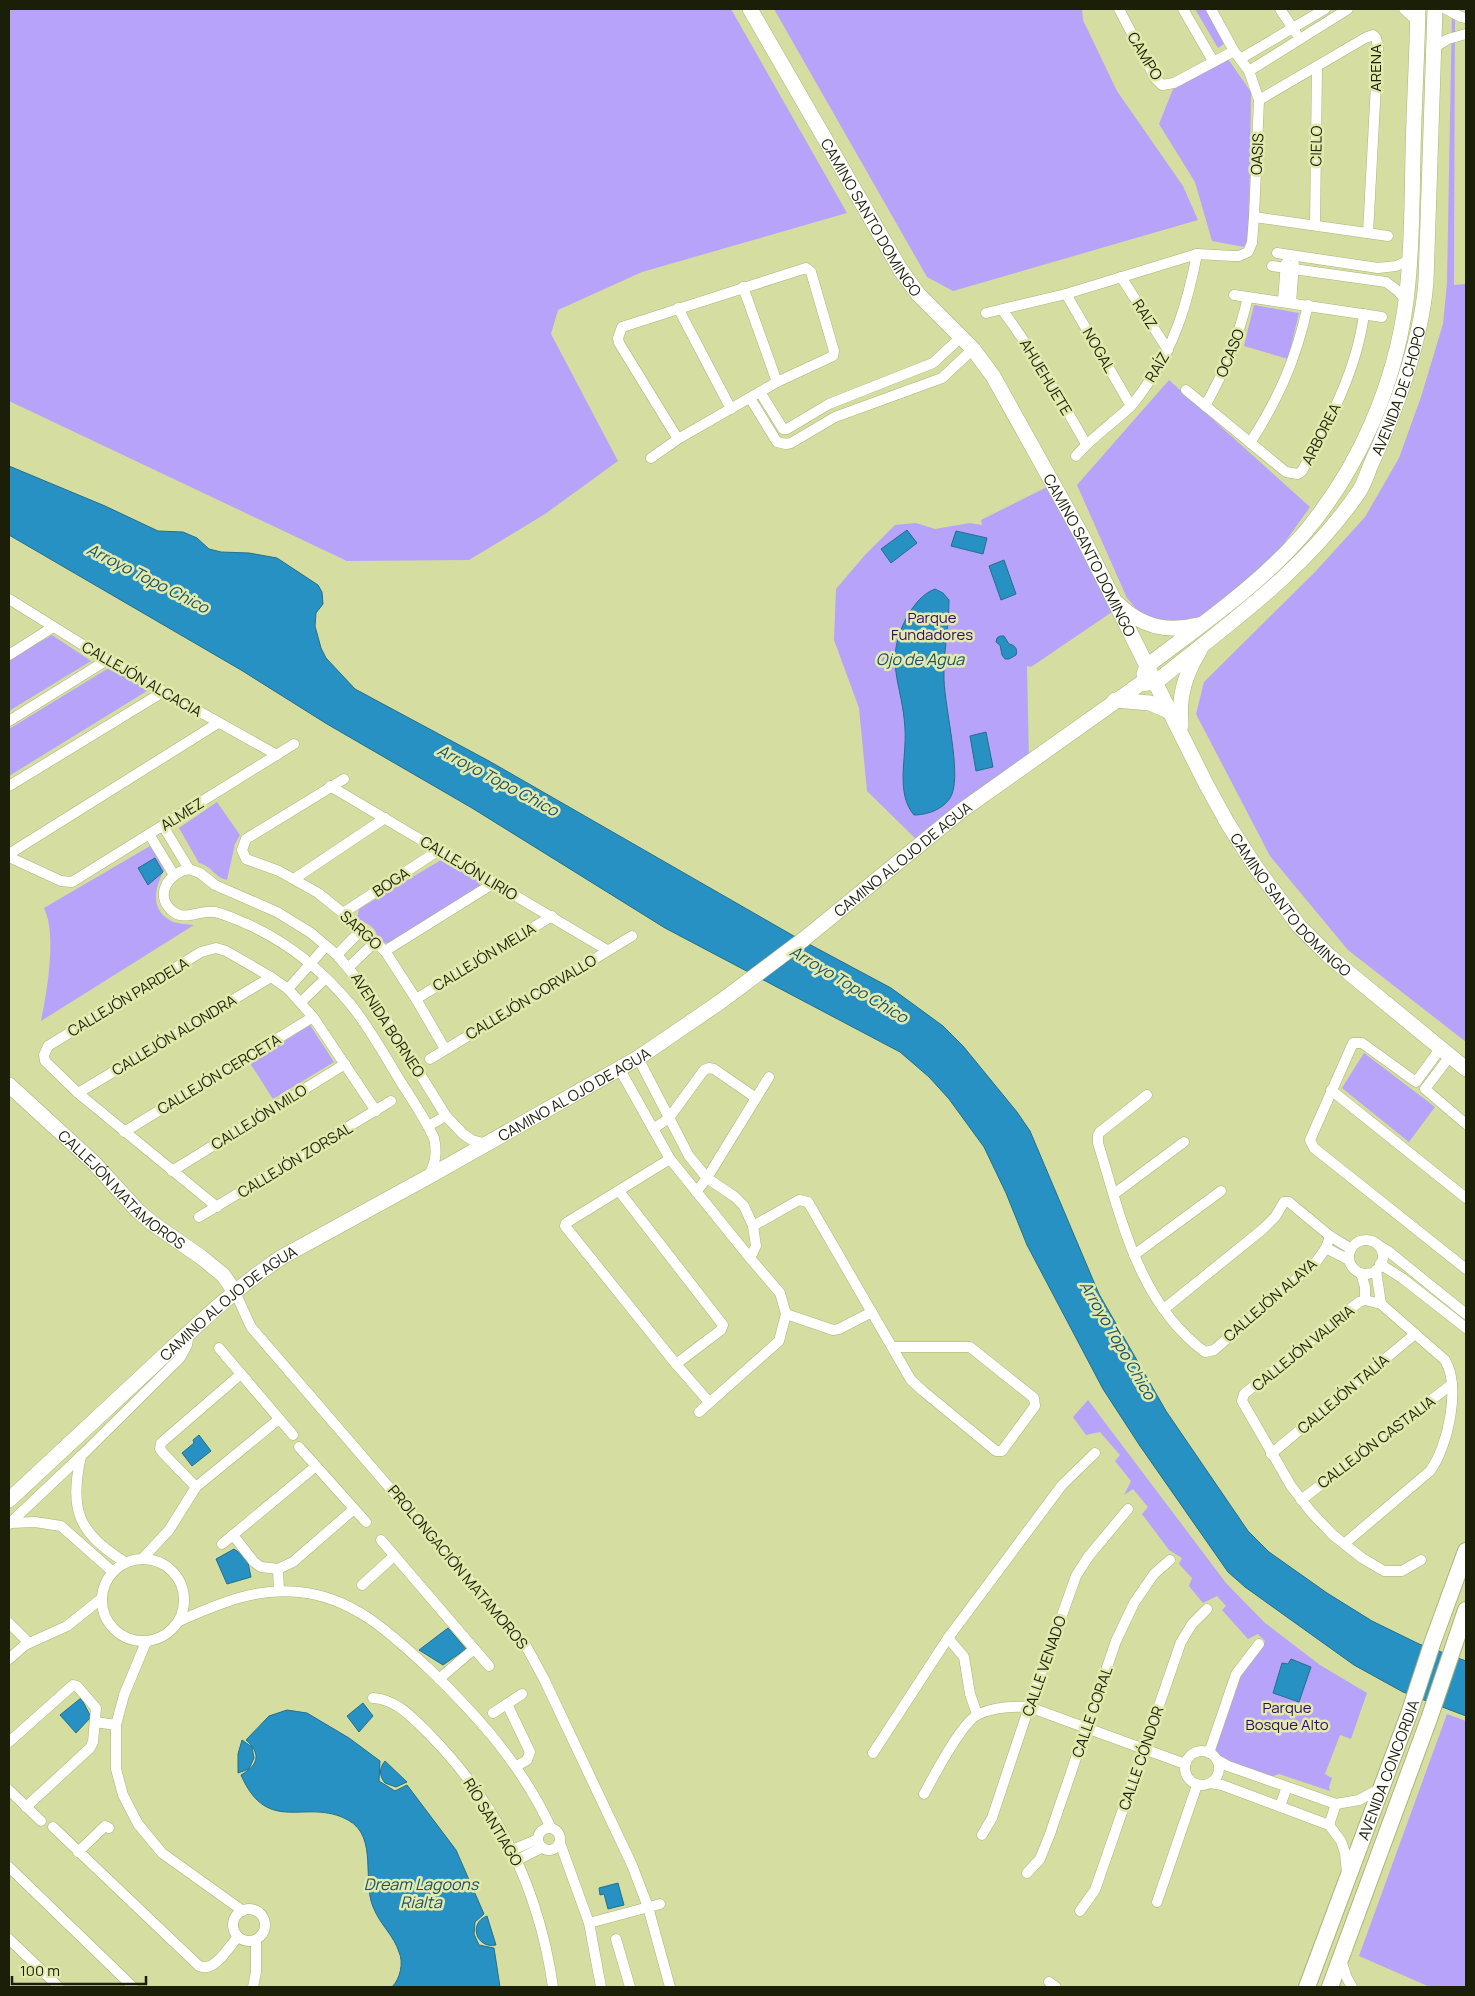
<svg xmlns="http://www.w3.org/2000/svg" width="1475" height="1996" viewBox="0 0 1475 1996" font-family="Manrope,sans-serif">
<style>
.green{fill:#b7a3fa}
.water{fill:#2791c3;stroke:#246f8b}
.lines{fill:none;stroke-linecap:round;stroke-linejoin:round}
.street-casing{stroke:#adb479;stroke-width:11}
.secondary-casing{stroke:#adb479;stroke-width:16}
.primary-casing{stroke:#adb479;stroke-width:18}
.street{stroke:#fff;stroke-width:10}
.secondary{stroke:#fff;stroke-width:15}
.primary{stroke:#fff;stroke-width:16}
.labels{text-anchor:middle;dominant-baseline:central;stroke-width:5;stroke-linejoin:round;paint-order:stroke}
.street-label{font-size:15px;fill:#1c1f07;stroke:#e2eaad}
.park-label{font-size:15px;fill:#310966;stroke:#e2eaad}
.water-label{font-size:16px;font-style:italic;fill:#1a506b;stroke:#e2eaad}
</style>
<rect width="100%" height="100%" fill="#d5dda0"/>
<g class="green">
<path d="M9 9H731L847 213 642 272 558 310 551 334 618 461 545 514 469 560 347 561 9 401Z"/>
<path d="M774 9H1082L1083 20 1117 91 1183 186 1198 220 953 291 927 277Z"/>
<path d="M1195 9H1206L1224 44 1218 48Z"/>
<path d="M1452 9H1455L1454 285 1466 284V1042L1348 950 1270 856 1196 714 1204 682 1315 572 1365 517 1399 458 1421 397 1443 324 1447 283Z"/>
<path d="M1228 59 1251 92 1249 236 1244 247 1212 241 1195 182 1159 124 1173 89Z"/>
<path d="M1254 305 1299 313 1288 359 1244 346Z"/>
<path d="M1169 380 1310 507 1275 556 1196 622C1179 625 1155 622 1141 613 1136 610 1131 602 1127 598L1077 485Z"/>
<path d="M1049 486 1112 612 1031 667 1027 666 1029 762 920 843 867 791 859 708 834 640 836 589 865 555 895 525 916 523 935 529 970 523 982 525 981 520Z"/>
<path d="M52 635 91 661 9 711V660Z"/>
<path d="M112 666 147 691 9 776V729Z"/>
<path d="M217 802 240 835 235 844 227 880C214 877 213 867 199 863L179 828Z"/>
<path d="M150 846 165 869C156 884 149 907 168 919 175 924 185 924 194 925L41 1021C47 992 57 934 44 908Z"/>
<path d="M441 860 479 881 480 885 477 889 388 943C372 942 381 935 372 927 368 923 362 922 357 919L359 909Z"/>
<path d="M310 1025 334 1062 273 1099 250 1063Z"/>
<path d="M1364 1053 1435 1107 1409 1142 1342 1088Z"/>
<path d="M1088 1400 1226 1583 1265 1623 1320 1665 1367 1693 1351 1739 1340 1735 1325 1774 1332 1778 1329 1787 1330 1791 1279 1774 1271 1777 1218 1757 1216 1752V1744L1241 1676 1255 1653 1262 1648 1265 1641 1258 1634 1248 1639 1222 1610 1226 1606 1217 1596 1203 1603 1189 1586 1192 1578 1179 1564 1182 1558 1169 1550 1142 1514 1148 1507 1133 1489 1124 1495 1131 1481 1115 1461 1120 1455 1100 1432 1086 1435 1073 1417Z"/>
<path d="M1447 1714 1466 1721V1987H1430L1359 1956Z"/>
</g>
<g class="water">
<path d="M9 466 105 506 158 531 183 532 197 538 209 549 221 552 249 553 277 558 318 585 322 592 323 604 316 613 315 626 321 648 326 658 355 689 489 761 792 935 891 988 943 1026 963 1046 1017 1112 1030 1131 1099 1294 1166 1411 1248 1531 1269 1552 1327 1593 1372 1621 1419 1644 1466 1661V1716L1403 1692 1354 1665 1245 1587 1228 1572 1140 1446 1103 1389 1027 1245 1006 1193 984 1147 949 1099 929 1077 900 1052 665 928 472 808 327 724 241 670 9 535Z"/>
<path d="M907 530 917 543 891 563 881 549Z"/>
<path d="M956 531 987 538 983 554 951 546Z"/>
<path d="M1004 560 1016 594 1001 600 989 566Z"/>
<path d="M935 589 943 593 949 600C949 627 943 654 944 680 945 709 961 771 952 794 946 809 927 815 914 815 895 793 907 756 905 729 903 684 882 661 908 615 915 604 922 594 935 589Z"/>
<path d="M1000 636H1004L1009 644C1015 645 1018 649 1016 655L1009 659H1005L1002 655 1000 645 996 642 997 638Z"/>
<path d="M986 732 993 767 976 771 970 736Z"/>
<path d="M155 858 163 872 148 885 138 868Z"/>
<path d="M199 1435 211 1451 192 1466 182 1453 194 1443 193 1440Z"/>
<path d="M234 1549 247 1558 251 1577 227 1584 216 1559Z"/>
<path d="M448 1628 466 1649 443 1665 419 1650Z"/>
<path d="M1291 1659 1311 1667 1299 1702 1273 1693 1282 1663 1288 1664Z"/>
<path d="M81 1698 91 1717 76 1733 60 1715Z"/>
<path d="M363 1703 373 1716 359 1732 347 1716Z"/>
<path d="M287 1710 307 1713 349 1738 380 1761 379 1781 395 1791 407 1785 456 1850 484 1914 475 1922 474 1934 479 1945 494 1948 500 1987H392C400 1979 404 1963 399 1952 394 1936 380 1924 374 1909 361 1882 379 1837 348 1820 306 1797 268 1837 241 1775 259 1765 261 1753 246 1740L269 1716Z"/>
<path d="M242 1740 252 1747 254 1758 249 1769 238 1773V1754Z"/>
<path d="M385 1761 407 1782 396 1787 385 1783C379 1776 379 1768 385 1761Z"/>
<path d="M618 1883 624 1905 608 1909 604 1894 600 1895 599 1888Z"/>
<path d="M487 1916 496 1945C476 1949 468 1923 487 1916Z"/>
</g>
<g class="lines">
<g class="street-casing">
<g id="street">
<path d="M1119 9 1155 78 1162 85 1174 83 1234 51"/>
<path d="M1183 9 1213 61"/>
<path d="M1280 9 1296 33"/>
<path d="M1404 9 1417 21"/>
<path d="M1446 9 1461 17 1466 18"/>
<path d="M1435 47 1448 39 1466 34"/>
<path d="M1240 59 1325 9"/>
<path d="M1249 71 1348 9"/>
<path d="M1259 100 1365 38 1373 35 1376 38 1378 47 1368 233"/>
<path d="M1254 217 1388 236"/>
<path d="M1315 225 1317 67"/>
<path d="M1277 253 1378 268 1396 266 1410 260"/>
<path d="M1272 266 1386 282 1398 291 1406 301"/>
<path d="M1121 277 1168 350"/>
<path d="M743 287 777 382"/>
<path d="M1066 294 1131 406"/>
<path d="M1234 295 1382 317"/>
<path d="M1283 301 1286 263"/>
<path d="M1291 303 1294 264"/>
<path d="M678 308 731 409"/>
<path d="M1003 311C1034 353 1060 398 1086 444"/>
<path d="M986 313 1066 294 1197 254 1233 256H1239L1248 252 1252 243 1254 217 1259 100 1249 71 1234 51 1211 9"/>
<path d="M1186 390 1286 472 1298 474 1302 471C1329 422 1357 370 1364 314"/>
<path d="M760 392 783 429H787L829 404 933 363 961 337"/>
<path d="M750 398 777 442 786 444 791 443 835 417 942 378 973 349"/>
<path d="M1205 406C1225 371 1239 336 1248 297"/>
<path d="M1250 443C1280 396 1296 359 1308 305"/>
<path d="M1076 456C1092 437 1112 424 1130 407 1136 401 1141 393 1146 386 1175 346 1188 301 1197 254"/>
<path d="M651 458 678 439 777 382 833 356 834 351 811 272 806 268 622 327 618 338 619 343 678 439"/>
<path d="M9 599 107 660 277 755"/>
<path d="M9 655 53 627"/>
<path d="M9 721 107 660"/>
<path d="M344 779 246 839 242 850 246 859 279 871 318 893 343 913 385 951 416 999 445 1049"/>
<path d="M9 786 163 692"/>
<path d="M330 786 607 950"/>
<path d="M163 826 189 869"/>
<path d="M149 834 174 875"/>
<path d="M9 854 218 723"/>
<path d="M9 857 61 881 72 882 294 744"/>
<path d="M294 879 385 818"/>
<path d="M343 913 439 850"/>
<path d="M385 951 494 883"/>
<path d="M337 955 362 929"/>
<path d="M349 967 375 942"/>
<path d="M288 989 326 946"/>
<path d="M416 999 552 916"/>
<path d="M301 1002 325 979"/>
<path d="M1440 1049 1416 1082 1362 1043H1353L1310 1140 1314 1148 1466 1269"/>
<path d="M1450 1056 1425 1089 1466 1124"/>
<path d="M638 1058 689 1156 707 1178 735 1197 744 1206 753 1226 756 1246 750 1258"/>
<path d="M430 1059 632 936"/>
<path d="M619 1068 670 1159 750 1258 780 1293 786 1314 779 1341 699 1412"/>
<path d="M1331 1090 1466 1198"/>
<path d="M78 1093 271 977"/>
<path d="M1147 1095 1100 1132 1098 1135V1143C1121 1217 1138 1303 1205 1352L1214 1350 1316 1262 1326 1248 1330 1236"/>
<path d="M428 1126 446 1116"/>
<path d="M653 1129 669 1118 704 1070 709 1068 714 1069 756 1098"/>
<path d="M124 1132 313 1017"/>
<path d="M670 1159 566 1223 565 1226 676 1364 709 1402"/>
<path d="M172 1171 345 1064"/>
<path d="M429 1175C436 1162 437 1152 434 1138 424 1117 411 1098 399 1079 384 1054 369 1027 351 1005 323 971 287 942 247 924 237 920 225 914 215 912 199 909 185 923 171 910 154 893 170 872 189 869L200 873 215 885 277 912 311 933 337 955 373 998 446 1116 463 1134 472 1140 486 1144"/>
<path d="M619 1191 723 1325 721 1330 676 1364"/>
<path d="M696 1192 707 1178 769 1077"/>
<path d="M1114 1194 1184 1142"/>
<path d="M217 1207 78 1093 45 1061 44 1055 48 1046 201 952 216 948 226 951 271 977 288 989 313 1017 376 1111"/>
<path d="M199 1217 391 1101"/>
<path d="M753 1226 799 1200 808 1202 911 1380 923 1391 996 1451H1002L1035 1406 1034 1398 970 1347H894"/>
<circle cx="1366" cy="1257" r="17"/>
<path d="M1378 1245 1388 1251 1466 1314"/>
<path d="M1326 1248 1349 1260"/>
<path d="M1134 1255 1221 1191"/>
<path d="M1380 1264 1402 1278 1466 1328"/>
<path d="M1376 1270 1381 1304"/>
<path d="M1361 1273 1365 1287V1300"/>
<path d="M235 1292 251 1327 526 1646 544 1679 632 1865 648 1907 670 1987"/>
<path d="M1365 1300 1359 1302 1244 1394 1242 1401 1291 1486 1311 1512 1333 1535 1362 1558 1384 1571H1402L1421 1560"/>
<path d="M1164 1309 1263 1229 1275 1217 1284 1202H1289L1330 1236 1351 1249"/>
<path d="M786 1314 833 1330 839 1329 872 1312"/>
<path d="M219 1348 293 1435"/>
<path d="M299 1447 366 1522"/>
<path d="M1271 1454 1415 1334"/>
<path d="M81 1456C69 1510 78 1533 125 1562"/>
<path d="M196 1487 163 1453 160 1449 161 1443 241 1374"/>
<path d="M1301 1500 1452 1384"/>
<path d="M10 1523 35 1522 61 1526 113 1572"/>
<path d="M9 1524 81 1456 180 1358 187 1345 189 1332"/>
<path d="M233 1535 254 1562 261 1567 278 1569 293 1562 354 1509"/>
<path d="M381 1540 489 1666"/>
<path d="M222 1544 316 1466"/>
<path d="M1344 1544 1430 1471C1448 1447 1461 1387 1445 1360L1381 1304 1365 1300"/>
<path d="M143 1558 169 1530 196 1487 279 1419"/>
<circle cx="143" cy="1600" r="41"/>
<path d="M278 1569 279 1591"/>
<path d="M362 1585 394 1556"/>
<path d="M179 1621C218 1604 256 1587 299 1592 352 1597 389 1632 427 1667 478 1716 521 1764 551 1828"/>
<path d="M9 1623 29 1643"/>
<path d="M948 1638 964 1657 970 1694 977 1714"/>
<path d="M146 1642 124 1695 116 1725V1769L123 1795 138 1824 162 1853 243 1911"/>
<path d="M9 1659 25 1645 67 1626 102 1598"/>
<path d="M439 1679 474 1649"/>
<path d="M373 1698C396 1699 413 1718 429 1734 499 1805 539 1889 553 1987"/>
<path d="M507 1704 530 1752 527 1760 517 1766"/>
<path d="M493 1713 522 1694"/>
<path d="M95 1722 116 1725"/>
<path d="M9 1742 73 1685 77 1686 96 1708 93 1742 90 1748 26 1807"/>
<circle cx="1202" cy="1768" r="17"/>
<path d="M873 1753 948 1638 1062 1485 1095 1453"/>
<path d="M1209 1753 1236 1674 1259 1644"/>
<path d="M1217 1760 1228 1766 1336 1804 1359 1800 1381 1788"/>
<path d="M1210 1783 1222 1785 1329 1825 1341 1841 1345 1853 1347 1873"/>
<path d="M9 1790 41 1821"/>
<path d="M924 1794C934 1776 962 1721 979 1714 994 1707 1013 1706 1029 1707L1185 1764"/>
<path d="M1280 1806 1287 1787"/>
<path d="M1329 1825 1336 1804"/>
<path d="M53 1827 199 1966C215 1973 228 1947 238 1937"/>
<circle cx="549" cy="1839" r="11"/>
<path d="M982 1835 992 1818 1029 1707 1076 1576 1088 1557 1128 1509"/>
<path d="M560 1843 589 1923 601 1987"/>
<path d="M512 1850 538 1839"/>
<path d="M78 1852 105 1826 109 1828"/>
<path d="M517 1860 541 1848"/>
<path d="M9 1867 133 1987"/>
<path d="M1027 1873 1040 1859 1050 1834 1116 1641 1134 1603 1154 1574 1170 1560"/>
<path d="M1157 1902 1197 1785"/>
<circle cx="249" cy="1925" r="16"/>
<path d="M1080 1911 1095 1890 1181 1642 1192 1624 1207 1609"/>
<path d="M589 1923 660 1904"/>
<path d="M9 1939 59 1987"/>
<path d="M616 1939 630 1987"/>
<path d="M1341 1960 1347 1978 1352 1987"/>
<path d="M1049 1982 1056 1987"/>
<path d="M253 1987 256 1972V1940"/>
</g>
</g>
<g class="secondary-casing">
<g id="secondary">
<path id="s1" d="M750 9 900 269 918 294 973 349 993 376 1082 536 1206 784 1228 824 1255 866 1299 926 1328 955 1354 977 1466 1069"/>
<path d="M1118 604C1140 626 1168 633 1198 625"/>
<path d="M1144 674 1147 666C1202 624 1261 584 1306 531 1360 466 1395 384 1406 301 1412 252 1412 202 1413 153 1414 105 1417 57 1418 9"/>
<path d="M1115 700 1150 703 1171 712"/>
<path d="M1181 726C1178 697 1185 674 1200 650"/>
<path id="s2" d="M9 1085 94 1163 138 1211 152 1223 201 1257 223 1275 235 1292"/>
<path id="s3" d="M9 1500C57 1455 105 1410 154 1365 195 1327 235 1288 282 1257L428 1177 638 1058 720 1002 804 939 961 811 1140 684 1156 682C1229 623 1307 569 1360 490 1365 482 1368 471 1372 462 1382 441 1390 420 1398 399 1412 360 1423 322 1426 281L1435 9"/>
</g>
</g>
<g class="primary-casing">
<g id="primary">
<path id="s4" d="M1307 1987 1409 1714 1432 1644 1466 1551"/>
<path d="M1330 1987 1429 1719 1466 1610"/>
</g>
</g>
<use href="#street" class="street"/>
<use href="#secondary" class="secondary"/>
<use href="#primary" class="primary"/>
</g>
<g class="labels">
<g class="street-label">
<text transform="translate(1145 56) rotate(59)">CAMPO</text>
<text transform="translate(1375 68) rotate(-90)">ARENA</text>
<text transform="translate(1316 146) rotate(-89)">CIELO</text>
<text transform="translate(1257 154) rotate(-87)">OASIS</text>
<text stroke="none"><textPath href="#s1" startOffset="241">CAMINO SANTO DOMINGO</textPath></text>
<text transform="translate(1145 314) rotate(57)">RAIZ</text>
<text transform="translate(1099 350) rotate(60)">NOGAL</text>
<text transform="translate(1230 353) rotate(-68)">OCASO</text>
<text transform="translate(1157 367) rotate(-59)">RAÍZ</text>
<text transform="translate(1046 377) rotate(59)">AHUEHUETE</text>
<text stroke="none"><textPath href="#s3" startOffset="1804">AVENIDA DE CHOPO</textPath></text>
<text transform="translate(1321 434) rotate(-63)">ARBOREA</text>
<text stroke="none"><textPath href="#s1" startOffset="646">CAMINO SANTO DOMINGO</textPath></text>
<text transform="translate(142 679) rotate(30)">CALLEJÓN ALCACIA</text>
<text transform="translate(182 814) rotate(-32)">ALMEZ</text>
<text stroke="none"><textPath href="#s3" startOffset="1105">CAMINO AL OJO DE AGUA</textPath></text>
<text transform="translate(469 868) rotate(31)">CALLEJÓN LIRIO</text>
<text transform="translate(391 882) rotate(-33)">BOGA</text>
<text stroke="none"><textPath href="#s1" startOffset="1051">CAMINO SANTO DOMINGO</textPath></text>
<text transform="translate(361 930) rotate(42)">SARGO</text>
<text transform="translate(484 957) rotate(-31)">CALLEJÓN MELIA</text>
<text transform="translate(128 997) rotate(-31)">CALLEJÓN PARDELA</text>
<text transform="translate(531 997) rotate(-31)">CALLEJÓN CORVALLO</text>
<text transform="translate(388 1025) rotate(57)">AVENIDA BORNEO</text>
<text transform="translate(174 1035) rotate(-31)">CALLEJÓN ALONDRA</text>
<text transform="translate(219 1074) rotate(-31)">CALLEJÓN CERCETA</text>
<text stroke="none"><textPath href="#s3" startOffset="700">CAMINO AL OJO DE AGUA</textPath></text>
<text transform="translate(259 1117) rotate(-32)">CALLEJÓN MILO</text>
<text transform="translate(295 1160) rotate(-31)">CALLEJÓN ZORSAL</text>
<text stroke="none"><textPath href="#s2" startOffset="154">CALLEJÓN MATAMOROS</textPath></text>
<text transform="translate(1270 1300) rotate(-41)">CALLEJÓN ALAYA</text>
<text stroke="none"><textPath href="#s3" startOffset="295">CAMINO AL OJO DE AGUA</textPath></text>
<text transform="translate(1303 1348) rotate(-39)">CALLEJÓN VALIRIA</text>
<text transform="translate(1343 1394) rotate(-40)">CALLEJÓN TALÍA</text>
<text transform="translate(1376 1442) rotate(-37)">CALLEJÓN CASTALIA</text>
<text transform="translate(458 1567) rotate(50)">PROLONGACIÓN MATAMOROS</text>
<text transform="translate(1044 1666) rotate(-71)">CALLE VENADO</text>
<text transform="translate(1092 1712) rotate(-71)">CALLE CORAL</text>
<text transform="translate(1141 1758) rotate(-71)">CALLE CÓNDOR</text>
<text stroke="none"><textPath href="#s4" startOffset="232">AVENIDA CONCORDIA</textPath></text>
<text transform="translate(493 1822) rotate(59)">RÍO SANTIAGO</text>
</g>
<g class="park-label">
<text x="932" y="617">Parque<tspan x="932" dy="17">Fundadores</tspan></text>
<text x="1287" y="1707">Parque<tspan x="1287" dy="17">Bosque Alto</tspan></text>
</g>
<g class="water-label">
<text transform="translate(148 578) rotate(27)">Arroyo Topo Chico</text>
<text x="920" y="659">Ojo de Agua</text>
<text transform="translate(498 780) rotate(28)">Arroyo Topo Chico</text>
<text transform="translate(849 984) rotate(31)">Arroyo Topo Chico</text>
<text transform="translate(1118 1340) rotate(60)">Arroyo Topo Chico</text>
<text x="421" y="1884">Dream Lagoons<tspan x="421" dy="18">Rialta</tspan></text>
</g>
</g>
<rect width="1475" height="1996" fill="none" stroke="#1c1f07" stroke-width="20"/>
<path d="M12 1976v8h134v-8" fill="none" stroke="#1c1f07" stroke-width="2.5"/>
<text x="20" y="1976" font-size="15" fill="#1c1f07" stroke="#e2eaad" stroke-width="4" paint-order="stroke">100 m</text>
</svg>
